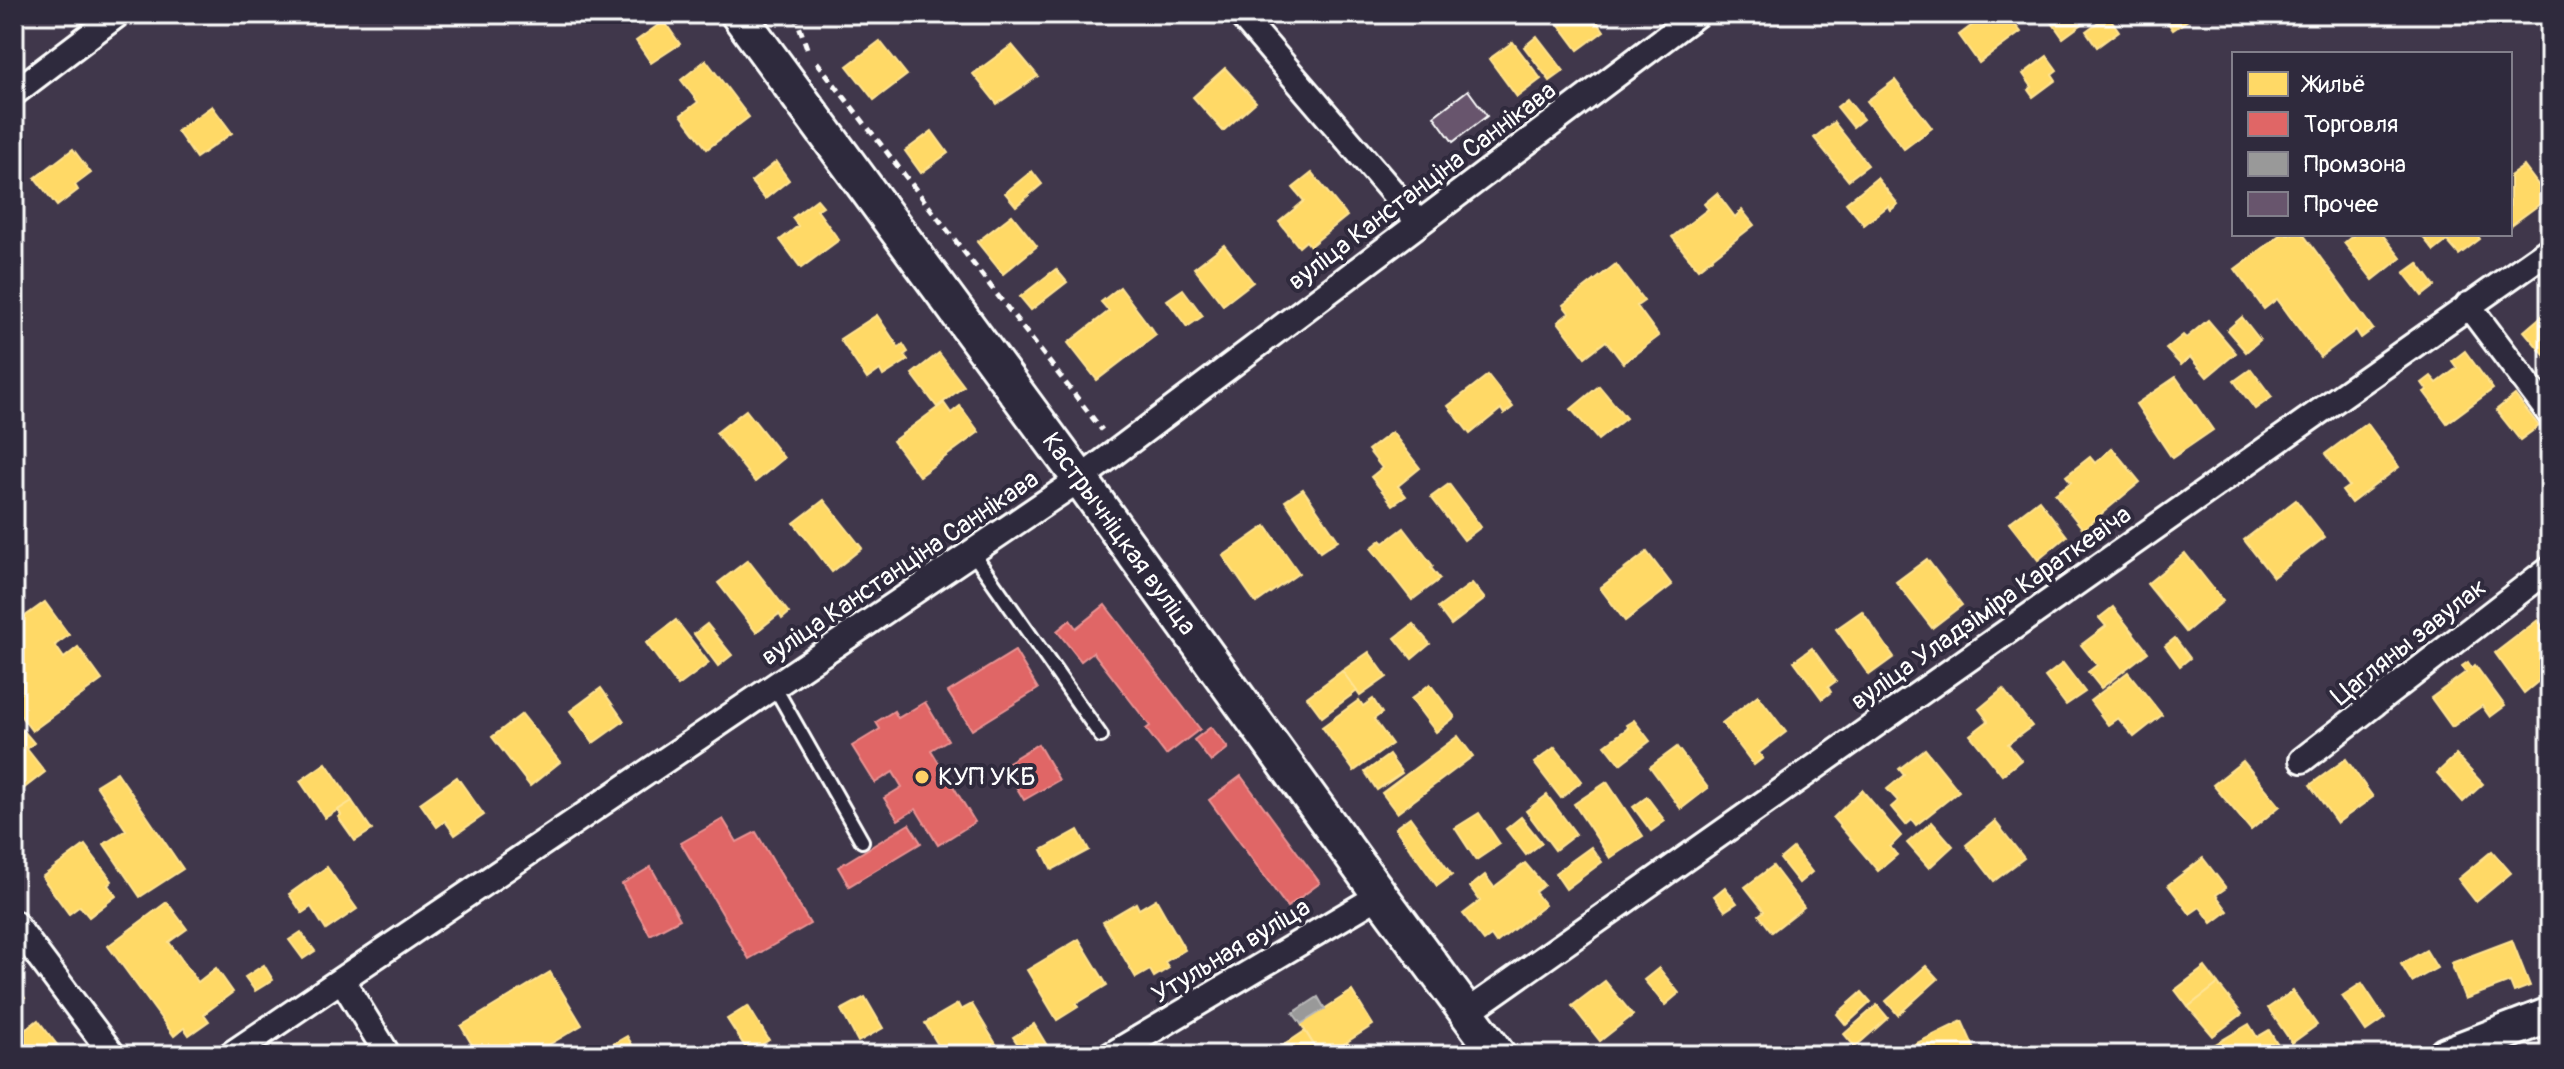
<svg xmlns="http://www.w3.org/2000/svg" width="2564" height="1069" viewBox="0 0 2564 1069" font-family="Pangolin,sans-serif">
<style>
.homes{fill:#ffd966;stroke:#ffe494;stroke-width:2}
.shops{fill:#e06666;stroke:#e99494;stroke-width:2}
.industry{fill:#999;stroke:#b8b8b8;stroke-width:2}
.building{fill:#68556d;stroke:#fff;stroke-width:2}
.lines{fill:none;stroke-linecap:round;stroke-linejoin:round}
.lane-casing{stroke:#fff;stroke-width:18}
.street-casing{stroke:#fff;stroke-width:30}
.secondary-casing{stroke:#fff;stroke-width:40}
.path{stroke:#fff;stroke-width:5;stroke-dasharray:8 6;stroke-linecap:butt}
.lane{stroke:#2f2a3d;stroke-width:12}
.street{stroke:#2f2a3d;stroke-width:24}
.secondary{stroke:#2f2a3d;stroke-width:34}
.poi-dot{fill:#ffd166;stroke:#2f2a3d;stroke-width:3}
.labels{text-anchor:middle;dominant-baseline:central;stroke-width:8;stroke-linejoin:round;paint-order:stroke}
.street-label{font-size:26px;fill:#fff;stroke:#2f2a3d}
.poi-label{font-size:26px;fill:#fff;stroke:#2f2a3d;text-anchor:start}
</style>
<rect width="100%" height="100%" fill="#40374b"/>
<filter id="ink" filterUnits="userSpaceOnUse"><feTurbulence type="fractalNoise" baseFrequency=".0125" numOctaves="2"/><feDisplacementMap in="SourceGraphic" scale="16" xChannelSelector="R" yChannelSelector="G"/><feConvolveMatrix kernelMatrix="1 2 1 2 8 2 1 2 1" color-interpolation-filters="sRGB"/></filter>
<g filter="url(#ink)">
<g class="homes">
<path d="M1551 14H1592L1604 31 1578 50Z"/>
<path d="M1987 14H2007L2021 32 1979 63 1959 35Z"/>
<path d="M2046 14H2096L2063 38Z"/>
<path d="M2162 14H2193L2194 16 2173 30Z"/>
<path d="M2108 15 2119 31 2097 47 2086 31Z"/>
<path d="M664 21 680 44 651 63 636 41Z"/>
<path d="M1537 36 1564 71 1550 81 1524 47Z"/>
<path d="M880 41 907 75 874 100 847 66Z"/>
<path d="M1513 42 1541 79 1517 97 1489 59Z"/>
<path d="M1012 45 1038 76 997 104 973 74Z"/>
<path d="M2047 56 2057 70 2052 74 2056 80 2033 97 2028 90 2032 87 2023 74Z"/>
<path d="M706 60 749 117 707 149 681 115 698 102 681 80Z"/>
<path d="M1225 68 1256 102 1223 131 1193 97Z"/>
<path d="M1895 80 1932 128 1904 149 1867 101Z"/>
<path d="M1847 99 1863 119 1853 127 1837 107Z"/>
<path d="M212 106 232 133 196 158 177 131Z"/>
<path d="M1834 122 1868 165 1848 180 1814 138Z"/>
<path d="M932 131 948 153 921 173 905 151Z"/>
<path d="M73 149 91 173 75 185 78 190 57 206 35 178Z"/>
<path d="M776 162 789 180 765 199 751 182Z"/>
<path d="M2524 166 2548 198 2510 226V176Z"/>
<path d="M1032 171 1042 184 1016 206 1005 193Z"/>
<path d="M1312 173 1347 216 1310 246 1306 241 1299 247 1279 222 1304 201 1293 188Z"/>
<path d="M1877 178 1898 204 1891 210 1888 206 1864 225 1846 203Z"/>
<path d="M1717 193 1735 217 1742 210 1754 225 1698 269 1672 237 1708 209 1704 204Z"/>
<path d="M817 199 823 206 817 210 839 240 801 268 780 240 798 226 792 218Z"/>
<path d="M1012 215 1037 246 1003 274 977 242Z"/>
<path d="M2282 234H2303L2373 329 2361 338 2356 330 2320 357 2277 299 2264 309 2235 269Z"/>
<path d="M2355 234H2382L2401 258 2373 280 2344 243Z"/>
<path d="M2477 234 2480 239 2459 255 2447 241 2434 251 2421 235Z"/>
<path d="M1224 245 1253 282 1223 305 1194 268Z"/>
<path d="M2418 263 2435 286 2422 296 2404 273Z"/>
<path d="M1616 264 1644 301 1637 306 1659 336 1623 363 1606 341 1585 357 1558 322 1569 313 1563 305Z"/>
<path d="M1056 269 1067 282 1031 310 1020 297Z"/>
<path d="M1120 287 1156 335 1097 380 1068 343 1109 311 1101 302Z"/>
<path d="M1183 289 1203 316 1187 327 1167 300Z"/>
<path d="M2550 309V360L2549 361 2524 331Z"/>
<path d="M877 315 899 348 903 344 908 352 904 355 908 360 883 376 880 370 867 379 840 339Z"/>
<path d="M2242 317 2260 340 2246 352 2227 330Z"/>
<path d="M2208 320 2236 353 2207 377 2190 357 2181 365 2166 349 2183 335 2186 338Z"/>
<path d="M2465 351 2493 389 2447 423 2424 392 2427 390 2422 383 2431 376 2437 383 2457 368 2452 361Z"/>
<path d="M939 353 964 386 937 407 912 374Z"/>
<path d="M2251 369 2272 397 2255 409 2234 381Z"/>
<path d="M1488 375 1513 407 1504 414 1501 409 1470 434 1448 406Z"/>
<path d="M2176 377 2213 430 2172 458 2136 404Z"/>
<path d="M1599 386 1626 418 1598 440 1571 409Z"/>
<path d="M2515 395 2539 426 2520 440 2496 410Z"/>
<path d="M944 403 951 413 960 406 979 432 919 476 893 441Z"/>
<path d="M746 410 784 458 755 482 716 433Z"/>
<path d="M2367 423 2399 467 2351 503 2342 491 2349 486 2325 454Z"/>
<path d="M1392 432 1420 468 1398 486 1406 496 1393 505 1371 477 1382 468 1368 450Z"/>
<path d="M2112 448 2140 482 2083 529 2055 494 2071 482 2066 476 2090 457 2095 463Z"/>
<path d="M1449 484 1481 527 1464 540 1431 497Z"/>
<path d="M1303 489 1338 540 1320 552 1285 501Z"/>
<path d="M824 500 862 548 832 572 794 523Z"/>
<path d="M2039 500 2067 536 2038 560 2009 523Z"/>
<path d="M2296 500 2325 537 2273 577 2244 540Z"/>
<path d="M1266 526 1299 573 1256 603 1223 556Z"/>
<path d="M1404 528 1433 566 1431 568 1440 579 1412 600 1371 548 1381 540 1384 543Z"/>
<path d="M1647 552 1672 585 1625 621 1600 588Z"/>
<path d="M2185 553 2223 601 2186 632 2147 584Z"/>
<path d="M1927 559 1962 605 1932 628 1896 582Z"/>
<path d="M748 560 789 613 782 619 779 614 756 632 718 583Z"/>
<path d="M1472 583 1485 599 1451 625 1438 608Z"/>
<path d="M45 602 69 635 55 645 64 658 78 647 102 680 32 731 14 707V624Z"/>
<path d="M2113 607 2148 652 2101 688 2088 672 2097 665 2081 645 2106 626 2099 618Z"/>
<path d="M1862 611 1894 657 1869 675 1836 629Z"/>
<path d="M676 620 709 663 678 686 646 643Z"/>
<path d="M2538 620 2550 636V672L2524 693 2495 653Z"/>
<path d="M707 624 732 655 718 666 694 634Z"/>
<path d="M1413 624 1430 644 1412 659 1395 638Z"/>
<path d="M2175 638 2190 658 2180 666 2165 646Z"/>
<path d="M1812 648 1836 681 1828 687 1831 692 1822 699 1794 661Z"/>
<path d="M1369 652 1387 677 1360 696 1342 671Z"/>
<path d="M2468 662 2472 668 2475 665 2505 706 2490 717 2482 706 2452 727 2431 698 2466 672 2462 666Z"/>
<path d="M2063 663 2085 692 2066 705 2045 677Z"/>
<path d="M1342 671 1357 691 1322 717 1307 697Z"/>
<path d="M2128 672 2162 715 2134 737 2118 718 2108 725 2090 701Z"/>
<path d="M1430 684 1455 717 1436 732 1411 699Z"/>
<path d="M601 688 624 721 593 743 570 711Z"/>
<path d="M2003 689 2032 726 2008 744 2021 760 2002 775 1970 735 1988 721 1979 709Z"/>
<path d="M1758 695 1786 732 1759 753 1763 758 1754 765 1722 723Z"/>
<path d="M1373 699 1382 713 1374 719 1392 744 1354 771 1322 727 1359 700 1363 706Z"/>
<path d="M522 714 560 762 530 786 492 737Z"/>
<path d="M1634 720 1650 741 1620 764 1605 745 1628 728 1626 725Z"/>
<path d="M23 730 34 743 27 749 45 772 14 796V737Z"/>
<path d="M1458 736 1473 756 1397 813 1382 793Z"/>
<path d="M1555 747 1582 781 1561 798 1534 763Z"/>
<path d="M1677 747 1708 788 1681 809 1650 767Z"/>
<path d="M1925 749 1959 791 1916 825 1912 820 1906 825 1891 807 1898 801 1887 789 1904 775 1899 769Z"/>
<path d="M1389 755 1402 773 1377 790 1365 772Z"/>
<path d="M2456 755 2483 784 2463 802 2437 773Z"/>
<path d="M2346 759 2373 797 2337 823 2310 785Z"/>
<path d="M2243 761 2280 806 2251 830 2213 785Z"/>
<path d="M326 763 352 801 325 818 300 781Z"/>
<path d="M117 772 183 869 140 897 104 844 126 830 96 785Z"/>
<path d="M457 777 484 815 455 835 445 821 437 827 420 803Z"/>
<path d="M1607 782 1643 836 1610 858 1574 804Z"/>
<path d="M1862 790 1901 836 1890 847 1897 855 1878 871 1833 818Z"/>
<path d="M1547 795 1576 834 1555 850 1526 811Z"/>
<path d="M1647 797 1665 821 1651 831 1633 807Z"/>
<path d="M352 801 372 830 355 841 338 817 341 815 338 810Z"/>
<path d="M1479 813 1500 844 1476 860 1455 828Z"/>
<path d="M1410 817 1452 875 1437 886 1395 828Z"/>
<path d="M1521 817 1542 843 1526 855 1506 829Z"/>
<path d="M1995 821 2024 858 1994 881 1966 845Z"/>
<path d="M1932 822 1953 846 1929 868 1907 843Z"/>
<path d="M1078 830 1089 850 1052 870 1042 850Z"/>
<path d="M85 845 112 881 108 885 116 896 89 917 80 906 69 914 42 877Z"/>
<path d="M1591 847 1602 862 1566 889 1555 873Z"/>
<path d="M1793 848 1812 872 1799 883 1780 859Z"/>
<path d="M2492 851 2511 873 2476 902 2458 879Z"/>
<path d="M2203 858 2226 888 2216 895 2228 911 2212 923 2200 907 2190 914 2168 885Z"/>
<path d="M1525 863 1544 885 1535 892 1545 905 1496 943 1491 936 1484 941 1463 914 1480 901 1470 887 1485 875 1494 887Z"/>
<path d="M1773 866 1804 907 1772 932 1759 915 1764 911 1745 887Z"/>
<path d="M327 867 357 909 326 930 311 907 302 913 289 894Z"/>
<path d="M1725 887 1737 903 1725 911 1714 896Z"/>
<path d="M1156 899 1185 950 1165 962 1169 968 1154 977 1150 970 1136 978 1103 922 1136 903 1139 909Z"/>
<path d="M167 902 187 929 169 942 198 982 216 968 233 992 204 1014 209 1021 189 1035 184 1028 174 1036 108 946Z"/>
<path d="M301 932 315 951 303 959 289 940Z"/>
<path d="M1079 939 1107 985 1076 1004 1078 1007 1057 1020 1027 970Z"/>
<path d="M2512 940 2530 986 2514 992 2510 982 2465 999 2451 963Z"/>
<path d="M2426 950 2437 968 2412 982 2401 964Z"/>
<path d="M264 965 273 980 255 991 245 977Z"/>
<path d="M1926 966 1938 979 1898 1015 1886 1001Z"/>
<path d="M2205 967 2218 984 2188 1007 2175 990Z"/>
<path d="M1659 968 1679 993 1665 1005 1644 980Z"/>
<path d="M550 972 582 1025 532 1055H478L461 1026Z"/>
<path d="M1605 981 1633 1015 1600 1041 1572 1006Z"/>
<path d="M2362 983 2385 1018 2366 1031 2342 996Z"/>
<path d="M14 984 25 998 14 1007Z"/>
<path d="M2218 984 2242 1014 2213 1036 2188 1007Z"/>
<path d="M1352 991 1373 1025 1327 1055H1320L1301 1024Z"/>
<path d="M2293 991 2317 1025 2292 1043 2268 1008Z"/>
<path d="M1862 992 1871 1002 1846 1025 1837 1014Z"/>
<path d="M865 997 883 1028 858 1042 841 1010Z"/>
<path d="M958 1004 961 1010 972 1004 1002 1054 944 1055 925 1023Z"/>
<path d="M1877 1005 1888 1018 1855 1047 1844 1034Z"/>
<path d="M748 1006 769 1040 749 1053 727 1019Z"/>
<path d="M38 1020 65 1055H14V1038Z"/>
<path d="M1962 1021 1976 1052 1970 1055H1921L1915 1044Z"/>
<path d="M1034 1024 1049 1049 1040 1055H1025L1013 1037Z"/>
<path d="M2249 1024 2257 1037 2269 1030 2283 1054 2219 1055 2214 1045Z"/>
<path d="M1305 1031 1320 1055H1286L1281 1047Z"/>
<path d="M627 1036 638 1055H594Z"/>
<path d="M1347 1042 1356 1055H1327Z"/>
</g>
<g class="shops">
<path d="M1105 605 1200 729 1166 755 1146 729 1150 726 1093 652 1081 661 1057 631 1070 620 1076 628Z"/>
<path d="M1015 651 1038 689 972 730 948 692Z"/>
<path d="M925 702 948 740 931 750 975 822 938 845 916 809 898 820 884 798 902 787 893 772 875 783 852 746 880 729 876 722 894 711 898 718Z"/>
<path d="M1211 727 1228 748 1211 762 1194 740Z"/>
<path d="M1038 744 1059 780 1024 800 1003 765Z"/>
<path d="M1241 776 1320 883 1287 907 1209 800Z"/>
<path d="M723 819 737 842 756 832 810 924 749 959 681 843Z"/>
<path d="M909 824 921 843 849 886 838 867Z"/>
<path d="M651 867 680 919 650 935 622 884Z"/>
</g>
<path class="industry" d="M1318 997 1325 1009 1301 1024 1293 1013Z"/>
<path class="building" d="M1468 90 1487 116 1453 142 1434 116Z"/>
<g class="lines">
<g class="lane-casing">
<g id="lane">
<path d="M972 552 1101 736"/>
<path d="M774 686 862 841"/>
</g>
</g>
<g class="street-casing">
<g id="street">
<path d="M1240 14 1419 223"/>
<path d="M14 93 118 14"/>
<path d="M2468 305 2550 414"/>
<path d="M2302 760 2550 568"/>
<path d="M14 923 113 1055"/>
<path d="M342 980 388 1055"/>
<path d="M1466 1013 2550 249"/>
<path d="M230 1055 1080 479 1697 14"/>
<path d="M1111 1055 1380 895"/>
</g>
</g>
<g class="secondary-casing">
<g id="secondary">
<path d="M738 14 1080 479 1380 895 1498 1055"/>
<path d="M2446 1055 2550 1015"/>
</g>
</g>
<g class="path">
<path d="M795 14 808 51"/>
<path d="M817 62 1102 430"/>
</g>
<use href="#lane" class="lane"/>
<use href="#street" class="street"/>
<use href="#secondary" class="secondary"/>
</g>
</g>
<circle class="poi-dot" cx="922" cy="777" r="8"/>
<g class="labels">
<g class="street-label">
<text transform="translate(1422 186) rotate(-37)">вуліца Канстанціна Саннікава</text>
<text transform="translate(1119 534) rotate(54)">Кастрычніцкая вуліца</text>
<text transform="translate(900 568) rotate(-34)">вуліца Канстанціна Саннікава</text>
<text transform="translate(1991 608) rotate(-35)">вуліца Уладзіміра Караткевіча</text>
<text transform="translate(2409 642) rotate(-38)">Цагляны завулак</text>
<text transform="translate(1231 951) rotate(-31)">Утульная вуліца</text>
</g>
<g class="poi-label">
<text x="938" y="777">КУП УКБ</text>
</g>
</g>
<rect width="2564" height="1069" fill="none" stroke="#2f2a3d" stroke-width="48"/>
<rect x="24" y="24" width="2516" height="1021" fill="none" stroke="#fff" stroke-width="3" filter="url(#ink)"/>
<rect x="2232" y="52" width="280" height="184" fill="#2f2a3d" stroke="#827f8b" stroke-width="2"/>
<rect x="2248" y="72" width="40" height="24" fill="#ffd966" stroke="#827f8b" stroke-width="2"/>
<text x="2304" y="92" font-size="24" fill="#ffffff">Жильё</text>
<rect x="2248" y="112" width="40" height="24" fill="#e06666" stroke="#827f8b" stroke-width="2"/>
<text x="2304" y="132" font-size="24" fill="#ffffff">Торговля</text>
<rect x="2248" y="152" width="40" height="24" fill="#999999" stroke="#827f8b" stroke-width="2"/>
<text x="2304" y="172" font-size="24" fill="#ffffff">Промзона</text>
<rect x="2248" y="192" width="40" height="24" fill="#68556d" stroke="#827f8b" stroke-width="2"/>
<text x="2304" y="212" font-size="24" fill="#ffffff">Прочее</text>
</svg>
